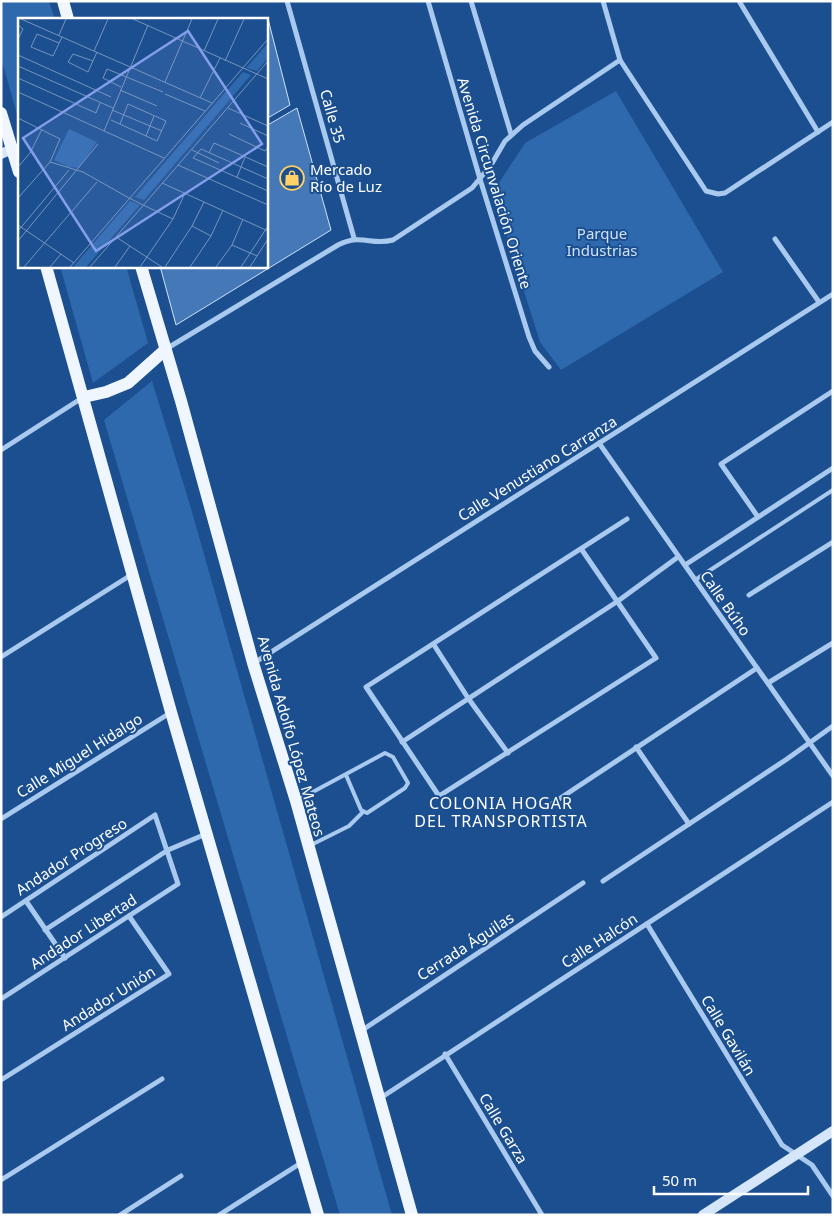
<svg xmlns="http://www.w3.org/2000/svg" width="834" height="1216" viewBox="0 0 834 1216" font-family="'Noto Sans',sans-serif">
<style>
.green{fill:#2e69ad}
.building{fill:#4478b7;stroke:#cfe3fa}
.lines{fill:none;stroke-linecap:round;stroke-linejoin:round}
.lane{stroke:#a9c9ee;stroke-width:4}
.street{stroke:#a9c9ee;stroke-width:5}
.secondary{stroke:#d6e6fa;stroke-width:10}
.primary{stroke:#f0f6ff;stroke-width:12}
.labels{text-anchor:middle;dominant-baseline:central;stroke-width:4;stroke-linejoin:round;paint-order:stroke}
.street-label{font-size:15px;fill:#fff;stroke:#1b4f8f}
.poi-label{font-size:15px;fill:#fff;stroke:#1b4f8f;text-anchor:start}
.park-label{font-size:15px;fill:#cfe3fa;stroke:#1b4f8f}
.neighbourhood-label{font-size:16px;letter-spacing:1px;fill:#fff;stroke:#1b4f8f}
.inset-road{fill:none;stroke:#7695bc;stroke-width:1}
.view{fill:#839eea;fill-opacity:0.15;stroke:#839eea;stroke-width:2.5}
.inset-edge{fill:none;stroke:#fff;stroke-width:2.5}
</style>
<rect width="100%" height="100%" fill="#1b4f8f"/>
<g class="green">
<path d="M1 1H49L55 19H19V121L1 58Z"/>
<path d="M616 91 723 272 561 370 540 342 493 192 525 143Z"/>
<path d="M60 266H126L148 343 93 383Z"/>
<path d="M152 381 190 505 392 1215H340L104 420Z"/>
</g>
<g class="building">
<path d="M268 19 290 105 266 119V20Z"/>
<path d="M297 108 331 230 176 325 160 266H266V126Z"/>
</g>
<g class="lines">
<g class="lane">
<path d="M695 580 833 490"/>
<path d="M298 800 385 753 393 757 408 783 405 788 367 813 361 810 346 775"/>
<path d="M311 845 349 826 363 812"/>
</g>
<g class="street">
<path d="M287 1 354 238"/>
<path d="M428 1 480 179 529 337 535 351 549 367"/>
<path d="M471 1 511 134"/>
<path d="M603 1 620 60 706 191 718 194 725 193 833 122"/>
<path d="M739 1 818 132"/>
<path d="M775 239 819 302"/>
<path d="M166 349 338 245C363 233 370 246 393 240L472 188 491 165 505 141 523 125 620 60"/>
<path d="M599 443 833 776"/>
<path d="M1 450 82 398"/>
<path d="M758 517 721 464 833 391"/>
<path d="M582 550 656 658 439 796 366 687 627 519"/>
<path d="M685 565 833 468"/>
<path d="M749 595 833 542"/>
<path d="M434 645 468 698 508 753"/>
<path d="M1 657 131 575"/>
<path d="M254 663 833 294"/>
<path d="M768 683 833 643"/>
<path d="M402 742 618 601 678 557"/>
<path d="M636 747 689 824"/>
<path d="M550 805 757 668"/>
<path d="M1 819 170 713"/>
<path d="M603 881 787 759 833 726"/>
<path d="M26 901 65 958"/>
<path d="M1 917 155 815 178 884 1 999"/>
<path d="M647 924 782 1145 812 1165 833 1196"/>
<path d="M45 930 168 850 206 834"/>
<path d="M361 1031 583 883"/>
<path d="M445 1054 542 1215"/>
<path d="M1 1080 169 974 129 916"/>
<path d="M379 1099 833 802"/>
<path d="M1 1180 162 1079"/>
<path d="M120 1215 181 1176"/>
<path d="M219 1215 301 1163"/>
</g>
<g class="secondary">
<path d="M1 154 12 149"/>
<path d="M703 1215 833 1131"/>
</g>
<g class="primary">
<path d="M63 1 68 19"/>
<path d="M1 113 19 172"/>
<path d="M46 266 171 712 318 1215"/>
<path d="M141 266 181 401 253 663 296 801 412 1215"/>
<path d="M84 397 106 392 128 383 165 350"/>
</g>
</g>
<defs>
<g id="shop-ring" transform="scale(1.25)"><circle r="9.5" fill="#1b4f8f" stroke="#ffd166" stroke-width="1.5"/><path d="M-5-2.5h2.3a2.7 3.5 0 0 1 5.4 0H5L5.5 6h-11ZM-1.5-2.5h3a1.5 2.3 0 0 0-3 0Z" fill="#ffd166"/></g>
</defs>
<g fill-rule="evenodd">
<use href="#shop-ring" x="292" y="178"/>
</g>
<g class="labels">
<g class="street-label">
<text transform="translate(333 116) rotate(74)">Calle 35</text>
<text transform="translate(495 183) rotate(73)">Avenida Circunvalación Oriente</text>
<text transform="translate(537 468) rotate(-32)">Calle Venustiano Carranza</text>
<text transform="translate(726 603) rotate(55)">Calle Búho</text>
<text transform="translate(292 736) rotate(74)">Avenida Adolfo López Mateos</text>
<text transform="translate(79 755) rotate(-32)">Calle Miguel Hidalgo</text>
<text transform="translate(71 856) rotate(-33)">Andador Progreso</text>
<text transform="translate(83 931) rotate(-33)">Andador Libertad</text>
<text transform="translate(599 940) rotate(-33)">Calle Halcón</text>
<text transform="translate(465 946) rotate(-33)">Cerrada Águilas</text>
<text transform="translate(108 998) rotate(-32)">Andador Unión</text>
<text transform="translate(729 1035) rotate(59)">Calle Gavilán</text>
<text transform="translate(504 1128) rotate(59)">Calle Garza</text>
</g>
<g class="poi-label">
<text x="310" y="169">Mercado<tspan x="310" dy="17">Río de Luz</tspan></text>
</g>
<g class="park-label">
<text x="602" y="233">Parque<tspan x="602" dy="17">Industrias</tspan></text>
</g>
<g class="neighbourhood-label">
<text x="501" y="803">COLONIA HOGAR<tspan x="501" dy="18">DEL TRANSPORTISTA</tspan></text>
</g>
</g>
<g transform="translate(18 18)">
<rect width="250" height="250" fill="#1b4f8f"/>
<path d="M250 25V40L239 53 228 50ZM225 54 233 57 126 182 117 179ZM51 111 79 124 61 150 51 149 36 142ZM112 183 122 187 68 249H55Z" fill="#2e69ad"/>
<path class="inset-road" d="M3 1 194 85M115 1 250 61M0 7 5 11 0 21M41 17 48 1M41 25 19 16 13 29 35 38 44 19M76 33 90 1M186 33 200 1M0 37 93 79M75 43 55 36 50 44 70 54 79 34M207 43 226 1M0 48 95 90M0 60 78 95 82 85M147 64 174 1M103 69 85 60 89 51 145 74M102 72 139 88M0 74 146 140M147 76 187 93M182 80 202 40M210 90 250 108M94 92 144 113M0 100 42 121 32 144 0 180M93 102 139 123 148 103 110 86 102 106M222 105 250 118M86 113 130 7M211 116 247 133 250 129M128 118 136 98M174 132 201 145M191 135 196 125 250 149M32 144 65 154 111 180M160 147 250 187M0 149 12 135 24 111M219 159 227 139M250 161 183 131 175 140 250 173M144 165 250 213M111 180 125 187M125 187 155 201M0 207 56 245M174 208 193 218M0 213 51 152M98 219 144 249M0 223 80 126M214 227 239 238M6 249 79 164M32 249 43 236M52 249 250 21M72 249 250 43M97 249 112 228M122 249 155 201 167 175M147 249 174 208 186 184M172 249 193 218 205 192M198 249 214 227 225 201M223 249 250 208M232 249 250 221"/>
<path class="view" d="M170 13 244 126 78 233 5 120Z"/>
<rect width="250" height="250" class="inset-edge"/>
</g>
<rect width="834" height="1216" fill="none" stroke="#ffffff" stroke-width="5"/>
<path d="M654 1186v8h154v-8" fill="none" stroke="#ffffff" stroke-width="2.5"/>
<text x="662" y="1186" font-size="15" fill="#ffffff" stroke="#1b4f8f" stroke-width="4" paint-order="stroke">50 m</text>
</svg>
